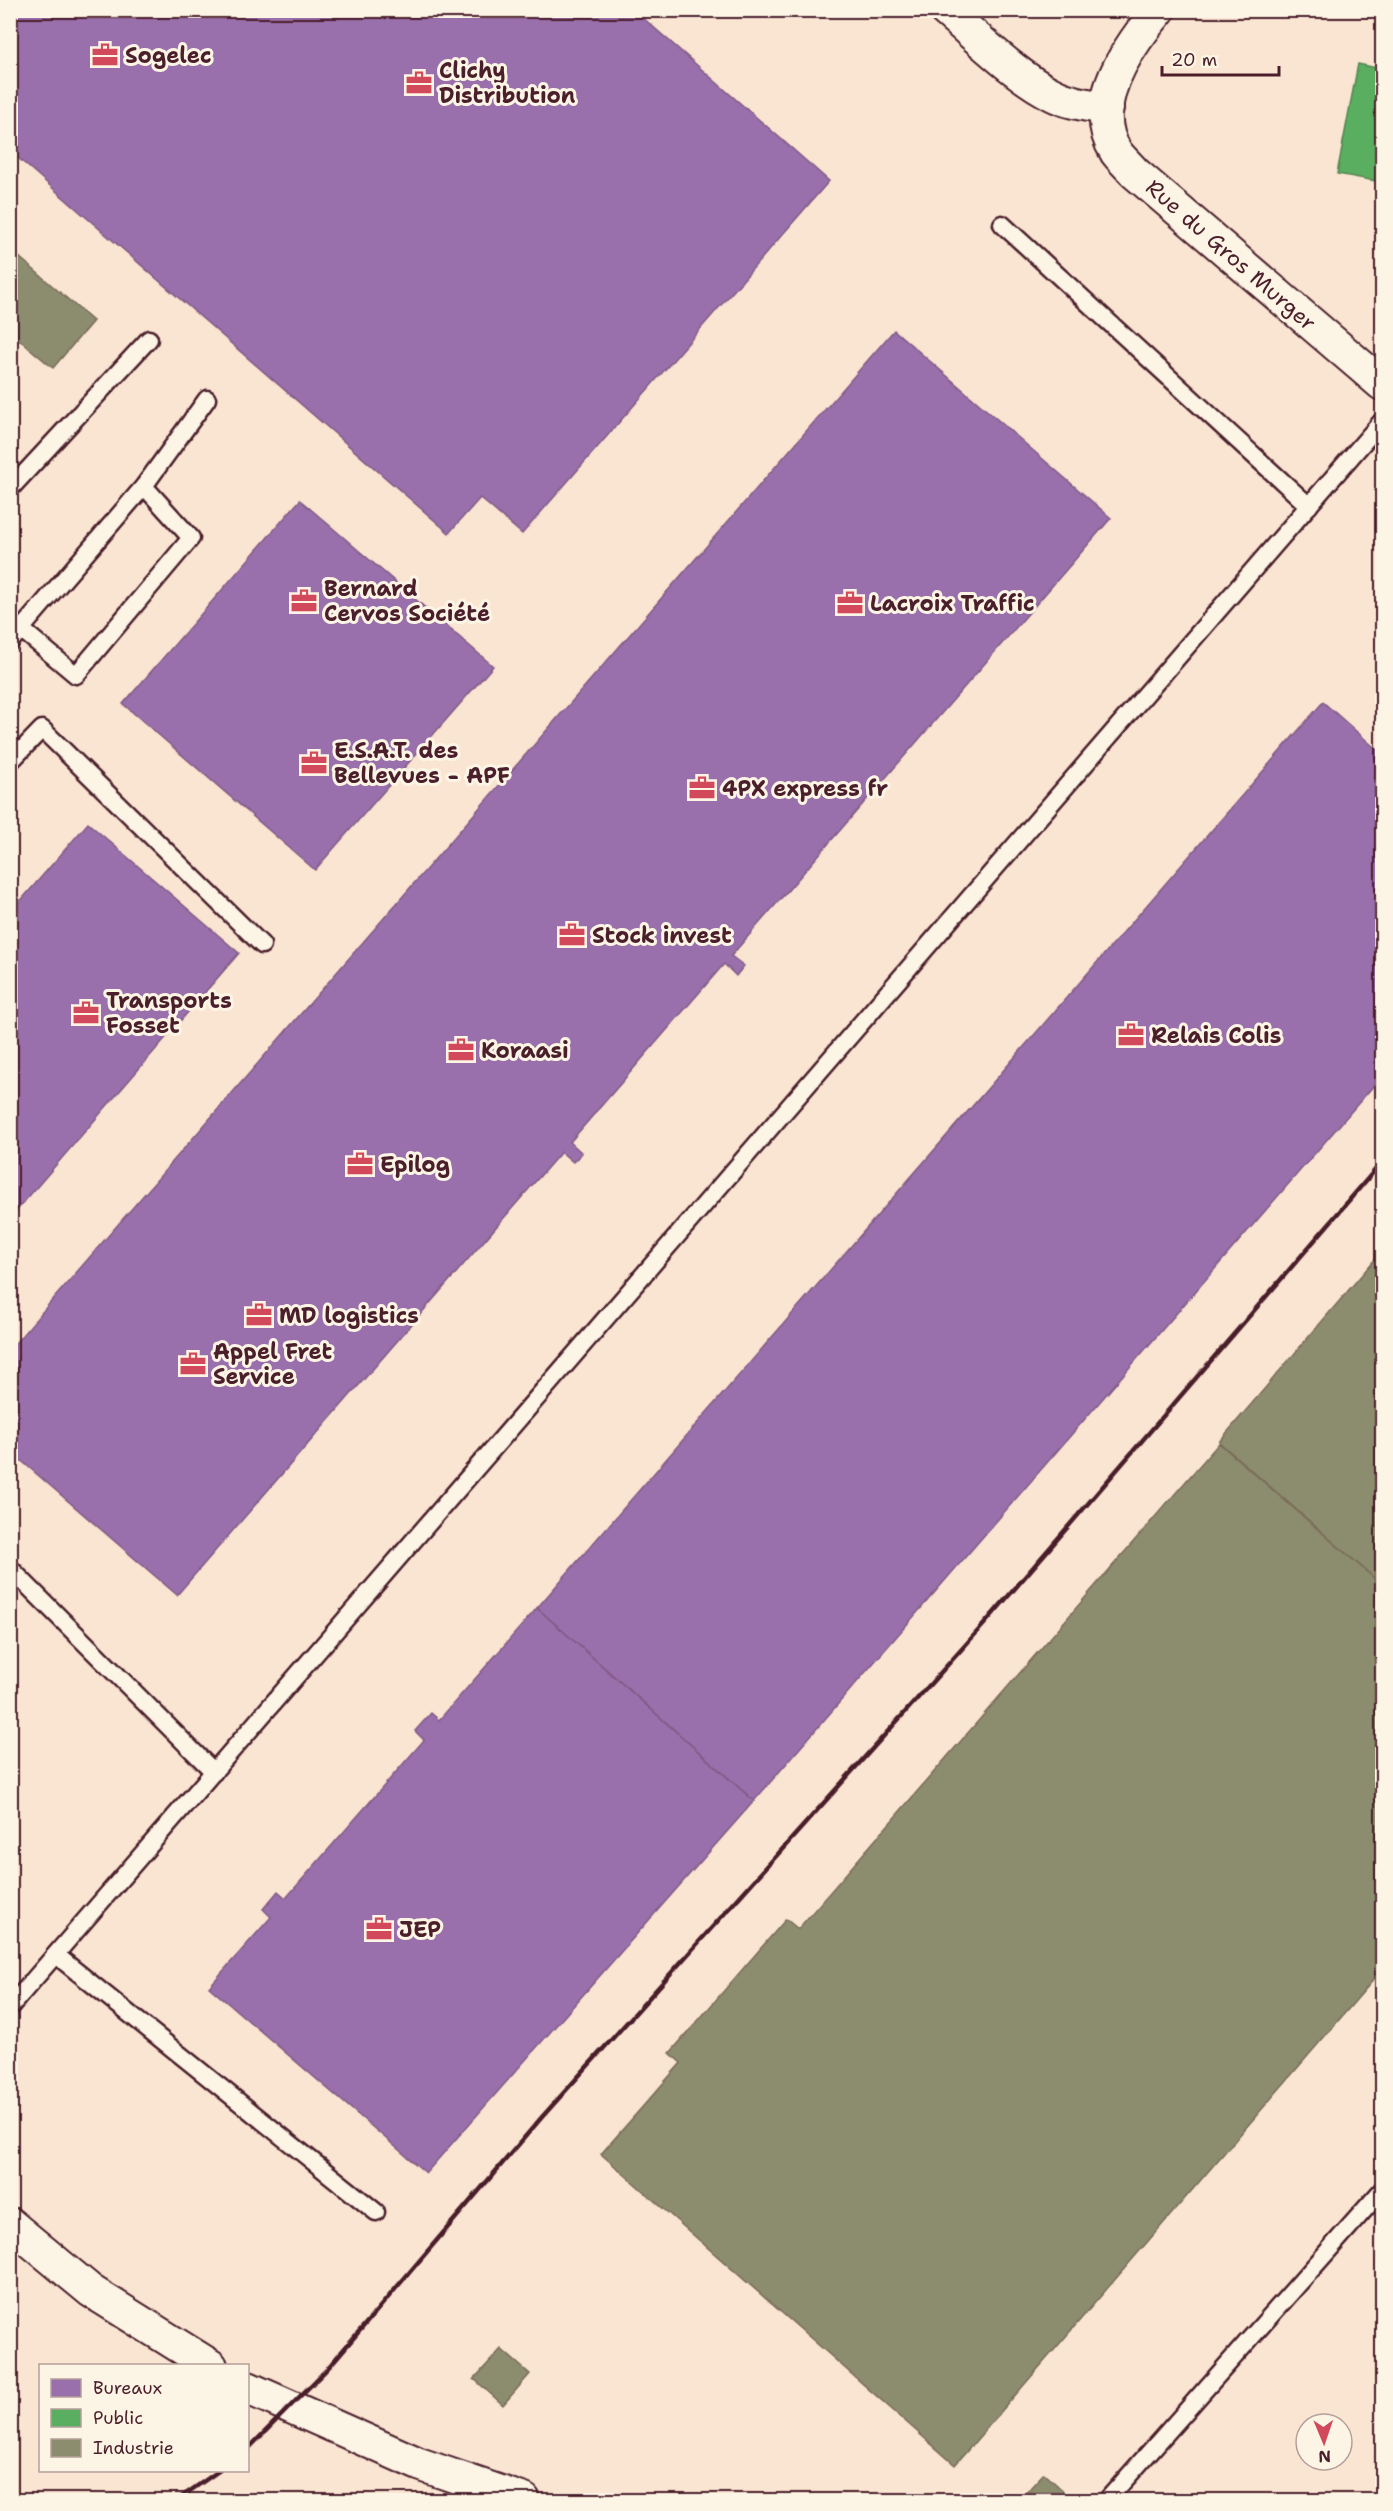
<svg xmlns="http://www.w3.org/2000/svg" width="1393" height="2511" viewBox="0 0 1393 2511" font-family="'Shantell Sans',sans-serif">
<style>
.built{fill:#fae5d2;fill-rule:evenodd}
.offices{fill:#9970ab;stroke:#815885;stroke-width:1.5}
.public{fill:#5aae61;stroke:#558351;stroke-width:1.5}
.industry{fill:#8c8c6e;stroke:#786b5a;stroke-width:1.5}
.lines{fill:none;stroke-linecap:round;stroke-linejoin:round}
.service-casing{stroke:#4a1f2b;stroke-width:21}
.minor-casing{stroke:#4a1f2b;stroke-width:36}
.service{stroke:#fcf5e5;stroke-width:16}
.minor{stroke:#fcf5e5;stroke-width:32}
.rail{stroke:#4a1f2b;stroke-width:4.5}
.labels{text-anchor:middle;dominant-baseline:central;stroke-width:6;stroke-linejoin:round;paint-order:stroke}
.poi-label{font-size:22px;font-weight:bold;fill:#4a1f2b;stroke:#fcf5e5;text-anchor:start}
.street-label{font-size:22px;fill:#4a1f2b;stroke:#fcf5e5}
</style>
<rect width="100%" height="100%" fill="#fcf5e5"/>
<filter id="ink" filterUnits="userSpaceOnUse"><feTurbulence type="fractalNoise" baseFrequency=".0167" numOctaves="2"/><feDisplacementMap in="SourceGraphic" scale="12" xChannelSelector="R" yChannelSelector="G"/><feConvolveMatrix kernelMatrix="1 2 1 2 8 2 1 2 1" color-interpolation-filters="sRGB"/></filter>
<g filter="url(#ink)">
<path class="built" d="M11 11H1382V2500H11ZM40 2366H248V2470H40ZM1306 2424H1342V2460H1306Z"/>
<g class="offices">
<path d="M10 10H634L829 181 522 534 480 498 449 533 10 151Z"/>
<path d="M894 330 1111 518 731 956 744 966 736 976 724 964 570 1142 582 1153 573 1162 561 1152 177 1595 10 1451V1349Z"/>
<path d="M300 500 493 666 315 870 123 704Z"/>
<path d="M1323 702 1382 754V1076L754 1801 537 1608Z"/>
<path d="M88 823 239 953 11 1217 10 913Z"/>
<path d="M537 1608 754 1801 426 2173 209 1987 271 1917 263 1909 278 1891 286 1898 424 1740 415 1731 431 1713 439 1720Z"/>
</g>
<path class="public" d="M1358 64 1382 69V182L1337 174Z"/>
<g class="industry">
<path d="M10 249 93 321 53 368 10 332Z"/>
<path d="M1382 1251V1585L1219 1442Z"/>
<path d="M1219 1443 1382 1585V1970L955 2465 601 2154 681 2063 670 2053 786 1919 798 1929Z"/>
<path d="M501 2349 530 2374 503 2405 474 2379Z"/>
<path d="M1044 2473 1071 2498 1069 2500H1019Z"/>
</g>
<g class="lines">
<g class="service-casing">
<g id="service">
<path d="M1002 224 1309 506"/>
<path d="M10 489 149 339"/>
<path d="M21 629 76 675 191 538 144 486"/>
<path d="M10 642 144 486 207 399"/>
<path d="M10 762 42 729 262 945"/>
<path d="M10 1568 214 1772"/>
<path d="M56 1955 376 2212"/>
<path d="M10 2007 1382 421"/>
<path d="M1107 2500 1382 2190"/>
</g>
</g>
<g class="minor-casing">
<g id="minor">
<path d="M945 10C976 36 1017 77 1052 94 1069 103 1088 105 1107 108"/>
<path d="M1159 10C1129 45 1086 105 1116 152 1121 159 1129 166 1135 173L1382 384"/>
<path d="M10 2224 91 2291 211 2366"/>
<path d="M248 2388 419 2464 524 2500"/>
</g>
</g>
<use href="#service" class="service"/>
<use href="#minor" class="minor"/>
<g class="rail">
<path d="M248 2449 327 2369 542 2117 986 1622 1382 1162"/>
<path d="M177 2500 220 2470"/>
</g>
</g>
</g>
<defs>
<g id="office-bare" transform="scale(2.07)"><path d="M-6-3h4V-5.5h4V-3h4V5H-6ZM-1-4.5V-3h2v-1.5ZM-6 0V1H6V0Z" fill="#d1495b" stroke="#fcf5e5" stroke-width="2.5" paint-order="stroke"/></g>
</defs>
<g fill-rule="evenodd">
<use href="#office-bare" x="105" y="55"/>
<use href="#office-bare" x="419" y="83"/>
<use href="#office-bare" x="304" y="601"/>
<use href="#office-bare" x="850" y="603"/>
<use href="#office-bare" x="314" y="763"/>
<use href="#office-bare" x="702" y="788"/>
<use href="#office-bare" x="572" y="935"/>
<use href="#office-bare" x="86" y="1013"/>
<use href="#office-bare" x="1131" y="1035"/>
<use href="#office-bare" x="461" y="1050"/>
<use href="#office-bare" x="360" y="1164"/>
<use href="#office-bare" x="259" y="1315"/>
<use href="#office-bare" x="193" y="1364"/>
<use href="#office-bare" x="379" y="1929"/>
</g>
<g class="labels">
<g class="poi-label">
<text x="125" y="55">Sogelec</text>
<text x="439" y="70">Clichy<tspan x="439" dy="25">Distribution</tspan></text>
<text x="324" y="588">Bernard<tspan x="324" dy="25">Cervos Société</tspan></text>
<text x="870" y="603">Lacroix Traffic</text>
<text x="334" y="750">E.S.A.T. des<tspan x="334" dy="25">Bellevues - APF</tspan></text>
<text x="722" y="788">4PX express fr</text>
<text x="592" y="935">Stock invest</text>
<text x="106" y="1000">Transports<tspan x="106" dy="25">Fosset</tspan></text>
<text x="1151" y="1035">Relais Colis</text>
<text x="481" y="1050">Koraasi</text>
<text x="380" y="1164">Epilog</text>
<text x="279" y="1315">MD logistics</text>
<text x="213" y="1351">Appel Fret<tspan x="213" dy="25">Service</tspan></text>
<text x="399" y="1929">JEP</text>
</g>
<g class="street-label">
<text transform="translate(1231 255) rotate(41)">Rue du Gros Murger</text>
</g>
</g>
<rect width="1393" height="2511" fill="none" stroke="#fcf5e5" stroke-width="36"/>
<rect x="18" y="18" width="1357" height="2475" fill="none" stroke="#4a1f2b" stroke-width="2" filter="url(#ink)"/>
<rect x="39" y="2364" width="210" height="108" fill="#fcf5e5" stroke="#b59f9b" stroke-width="1.5"/>
<rect x="51" y="2379" width="30" height="18" fill="#9970ab" stroke="#b59f9b" stroke-width="1.5"/>
<text x="93" y="2394" font-size="18" fill="#4a1f2b">Bureaux</text>
<rect x="51" y="2409" width="30" height="18" fill="#5aae61" stroke="#b59f9b" stroke-width="1.5"/>
<text x="93" y="2424" font-size="18" fill="#4a1f2b">Public</text>
<rect x="51" y="2439" width="30" height="18" fill="#8c8c6e" stroke="#b59f9b" stroke-width="1.5"/>
<text x="93" y="2454" font-size="18" fill="#4a1f2b">Industrie</text>
<g transform="translate(1324 2442) rotate(178)"><circle r="28" fill="#fcf5e5" stroke="#b59f9b" stroke-width="1.5"/>
<path d="M0-4.5L10 22L0 15L-10 22Z" fill="#d1495b"/>
<text y="-9" font-size="16" font-weight="bold" text-anchor="middle" fill="#4a1f2b">N</text>
</g>
<path d="M1162 66v9h117v-9" fill="none" stroke="#4a1f2b" stroke-width="3"/>
<text x="1171" y="66" font-size="18" fill="#4a1f2b" stroke="#fcf5e5" stroke-width="4.5" paint-order="stroke">20 m</text>
</svg>
